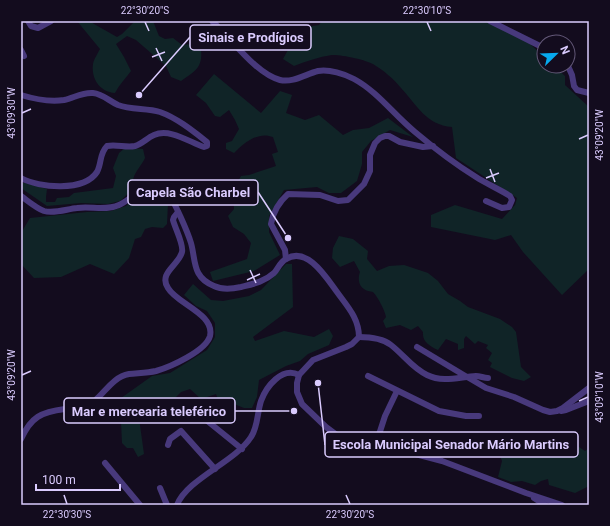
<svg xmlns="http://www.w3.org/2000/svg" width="610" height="526" viewBox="0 0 610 526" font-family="Roboto,sans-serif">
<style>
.green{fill:#102427}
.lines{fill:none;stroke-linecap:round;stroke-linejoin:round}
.minor{stroke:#48397c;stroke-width:6}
.ticks{fill:none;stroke:#dacbfe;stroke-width:1.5}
.leader{fill:none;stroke:#dacbfe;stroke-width:1.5}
.callout-dot{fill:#dacbfe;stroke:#130c1e;stroke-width:1.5}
.callout{fill:#130c1e;stroke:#dacbfe;stroke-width:1.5}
.callout-label{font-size:13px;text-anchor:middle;font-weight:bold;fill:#dacbfe}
.neatline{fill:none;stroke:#dacbfe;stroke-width:1.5}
.ticks-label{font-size:10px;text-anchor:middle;fill:#dacbfe}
</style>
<rect width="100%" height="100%" fill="#130c1e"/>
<g class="green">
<path d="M77 21H90L94 24 117 37 122 34 135 21H153L159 36 165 39 173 38 182 45 191 44 201 49C203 68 195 71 181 81L171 77 166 66 136 40 127 36 116 44 124 57 131 71C125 79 119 85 115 93 100 92 91 79 93 64 94 59 98 53 100 49Z"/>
<path d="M322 21H486L528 42 544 57V66H554L565 76V85L589 107V269L562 295 523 252 511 235 495 240 431 227V215L455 205 502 219 515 205 517 198 456 158 452 127C426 125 417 105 401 88 394 79 383 70 373 64 367 60 339 54 332 55 319 57 306 61 294 66L283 59 300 28 319 25Z"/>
<path d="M214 74 261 113 280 91 292 95 286 113 305 120 319 115 343 135 353 130 369 128 388 118 413 137 390 130 371 141 362 152V164L357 181 341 193H329L317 187 284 190 269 216V232L280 255 254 271 213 281 210 272 247 259 251 243 244 234 233 227 228 216 234 209 233 190 241 176 249 175 276 166 272 154 278 152 273 137C258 131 244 143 234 153L226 149V143L232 141 239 129 235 120 229 110 220 117 215 116 206 103 196 95Z"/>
<path d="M125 148 143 149 145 158C139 170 131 174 133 189L120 201 108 204 81 203 47 206 21 188V183H26L47 189 46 197V202H55L57 198 69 197 74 193 113 188 116 176 113 168 119 153Z"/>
<path d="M148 191 160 193 168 203 167 224 163 228 152 227 145 229 141 237 135 239 129 258 114 274 90 264 61 277 34 278 21 264V233L30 218 87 212 111 211 126 206 140 193Z"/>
<path d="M339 236 353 239 368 251 367 259 377 271 389 266 404 265 428 273 438 281 448 294 460 301 468 307 500 319 512 327 516 332 521 367 531 377 524 381 512 378 490 367 492 363 488 360 492 353 486 348 488 345 478 341 475 344 466 336 464 339V348L458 350V344L446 339 438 350C430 346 422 342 423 332L418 326 411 330 400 325 386 328 383 321 386 317C385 311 378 297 373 292 370 291 366 291 364 289 358 286 358 277 360 272L354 261 340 267 332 258 333 248Z"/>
<path d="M286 264H292L293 307 253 337 255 341 284 331 314 337 329 329 333 336 329 345 308 354 300 361 286 366 259 380 257 397 252 408H244L234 404 220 405 216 394 201 399 190 389 181 392 173 400 175 410 163 412 159 419H154L147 414 141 412 139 418 144 454 138 457 133 448H127L122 443 121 422 113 416 114 403 152 376 170 373 207 350 215 337V323L207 311 196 306 184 295 193 284 211 300 223 301 249 296 261 290Z"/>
<path d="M545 434 552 438 573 443 585 451 589 448V486L575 493 549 485 548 479 541 481 535 485 522 481 511 482 498 477 502 461 500 456 509 457 512 455C509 449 504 446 500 440L505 436C516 437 527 442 538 445Z"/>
</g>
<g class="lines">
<g class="minor">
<path d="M28 21 31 26 38 28 51 21"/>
<path d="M212 21C231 38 256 74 280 80 293 83 306 74 318 71 329 69 345 74 354 79 378 92 394 115 415 132 434 148 455 164 476 177 487 184 499 189 510 196L512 200 509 207 502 208 486 201"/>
<path d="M490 21 544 48"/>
<path d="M21 50 24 56"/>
<path d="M568 66 572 75 574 86 577 90 589 93"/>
<path d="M21 95C34 99 50 102 64 100 74 98 82 92 93 93 103 94 109 101 118 105 131 110 147 108 160 112 177 118 193 131 207 142V146L204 147C189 142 170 128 154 135 147 138 142 144 135 146 126 148 117 144 107 146 99 154 102 163 97 172 84 192 39 188 21 178"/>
<path d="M21 196C28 201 36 208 44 211 54 214 67 209 77 208 91 206 106 211 119 205 132 199 140 186 157 189 161 190 165 191 168 194 174 200 188 233 191 243 196 261 192 277 214 286 222 290 232 289 241 287 253 284 264 282 274 273 278 269 280 262 286 259 307 246 326 277 337 292 347 306 359 318 359 337L352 344 346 347 313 360 299 375 297 383V392L302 404 326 427 346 442 374 450 408 452 442 461 526 493 562 505"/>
<path d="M286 259 285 250 271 224C273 212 279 202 288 194L320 195 338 201 348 200 364 184 370 171V155L375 143 380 138 385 136H389L400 142 423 147 433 146"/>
<path d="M359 337C370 337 382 338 391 345 404 355 412 368 427 375 443 383 459 377 476 376 480 376 484 378 488 378"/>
<path d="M417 347 467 377"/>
<path d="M368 376 439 411 466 416H479"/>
<path d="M469 378 486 388 514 397 543 410 550 412 557 411 563 408 589 388"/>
<path d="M195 411 242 449"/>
<path d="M561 411 566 410 589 401"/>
<path d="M21 439C31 417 41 412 65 409 71 408 77 409 83 407 102 402 108 378 129 374 138 373 147 373 156 371 170 367 206 351 210 336 215 314 177 304 168 288 158 273 179 265 182 252 184 245 175 228 173 220L174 217 178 212"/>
<path d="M168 445 170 439 181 431 215 469"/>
<path d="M374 450 385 416 397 391"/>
<path d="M105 463 140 505"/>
<path d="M160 488 167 505"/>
<path d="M534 498 545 505"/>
<path d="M177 505C187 479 235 462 251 437 258 427 257 413 261 401 266 387 282 366 299 375"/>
</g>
</g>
<path class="ticks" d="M145 22 149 31M427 22 431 31M156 48 162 61M152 57 165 52M22 113 31 109M579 139 588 135M490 169 495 182M486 178 499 173M250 270 256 283M247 280 260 274M22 375 31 371M579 401 588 397M64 495 67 504M346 495 350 504"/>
<path class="leader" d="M139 95L190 37M288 238L258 192M294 411L235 411M318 383L325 445"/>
<g class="callout-dot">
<circle cx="139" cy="95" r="4"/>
<circle cx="288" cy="238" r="4"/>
<circle cx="294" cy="411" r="4"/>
<circle cx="318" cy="383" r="4"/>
</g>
<g class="callout">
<rect x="190" y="25" width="121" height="25" rx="4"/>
<rect x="128" y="180" width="130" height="25" rx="4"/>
<rect x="64" y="398" width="171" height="25" rx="4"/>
<rect x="325" y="432" width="253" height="25" rx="4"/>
</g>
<g class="callout-label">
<text x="251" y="42">Sinais e Prodígios</text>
<text x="193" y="197">Capela São Charbel</text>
<text x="149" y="416">Mar e mercearia teleférico</text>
<text x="451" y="449">Escola Municipal Senador Mário Martins</text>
</g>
<rect width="610" height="526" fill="none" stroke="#130c1e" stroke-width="44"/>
<g transform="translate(556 54) rotate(67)"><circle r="19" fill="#130c1e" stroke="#635878"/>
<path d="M0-3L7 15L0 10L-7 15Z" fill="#07a9ee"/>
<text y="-6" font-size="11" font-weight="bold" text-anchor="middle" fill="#dacbfe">N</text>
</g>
<path d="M36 484v6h84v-6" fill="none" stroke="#dacbfe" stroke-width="2"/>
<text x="42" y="484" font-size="12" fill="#dacbfe" stroke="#130c1e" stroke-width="3" paint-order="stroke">100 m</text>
<rect x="22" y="22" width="566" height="482" class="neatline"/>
<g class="ticks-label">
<text x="145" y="14">22°30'20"S</text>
<text x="427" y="14">22°30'10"S</text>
<text transform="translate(11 113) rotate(-90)" y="4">43°09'30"W</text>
<text transform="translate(599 135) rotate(-90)" y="4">43°09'20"W</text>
<text transform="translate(11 375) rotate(-90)" y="4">43°09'20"W</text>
<text transform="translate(599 397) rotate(-90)" y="4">43°09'10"W</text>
<text x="67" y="518">22°30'30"S</text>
<text x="350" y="518">22°30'20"S</text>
</g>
</svg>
